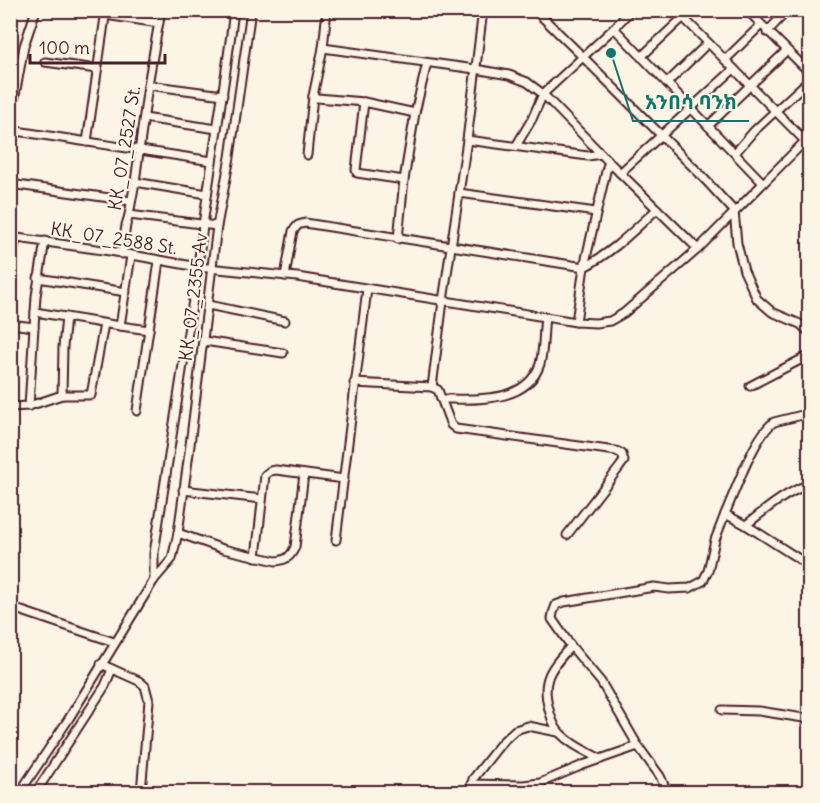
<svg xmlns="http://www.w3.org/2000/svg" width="820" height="803" viewBox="0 0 820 803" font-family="Delius,'Noto Sans Ethiopic',sans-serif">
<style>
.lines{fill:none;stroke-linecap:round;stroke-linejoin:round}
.minor-casing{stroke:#4a1f2b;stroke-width:11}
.tertiary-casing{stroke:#4a1f2b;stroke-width:14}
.minor{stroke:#fcf5e5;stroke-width:7}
.tertiary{stroke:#fcf5e5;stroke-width:9}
.labels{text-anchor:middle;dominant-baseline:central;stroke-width:4.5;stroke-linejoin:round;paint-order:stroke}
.street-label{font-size:18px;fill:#4a1f2b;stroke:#fcf5e5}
.leader{fill:none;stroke:#0f766e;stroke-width:2}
.callout-dot{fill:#0f766e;stroke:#fcf5e5;stroke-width:2}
.callout-label{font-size:20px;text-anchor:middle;font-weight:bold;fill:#0f766e;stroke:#fcf5e5;stroke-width:4.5;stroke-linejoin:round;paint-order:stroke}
</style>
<rect width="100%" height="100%" fill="#fcf5e5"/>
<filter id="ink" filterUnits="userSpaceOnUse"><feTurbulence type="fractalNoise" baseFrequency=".0167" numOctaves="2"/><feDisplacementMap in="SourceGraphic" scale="12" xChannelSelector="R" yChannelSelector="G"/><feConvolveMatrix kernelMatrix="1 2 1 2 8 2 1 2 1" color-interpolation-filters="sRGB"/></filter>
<g filter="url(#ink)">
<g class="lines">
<g class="minor-casing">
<g id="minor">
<path d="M327 10 323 48 313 96 317 98 364 102 415 113"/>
<path d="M535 10 582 56 698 172 734 211 737 243 744 271 757 299 772 312 800 324 810 333"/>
<path d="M631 10 614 28 543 94 609 162 698 249"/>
<path d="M676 10 804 140"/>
<path d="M747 10 810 73"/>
<path d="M803 10 810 16"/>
<path d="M105 15 159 23"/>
<path d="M614 28 763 183"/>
<path d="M767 32 788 10"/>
<path d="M323 48 475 69 509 75 527 82 543 94 532 119 516 146"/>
<path d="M641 57 691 10"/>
<path d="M725 60 761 25"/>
<path d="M45 62 97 69"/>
<path d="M667 83 708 43"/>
<path d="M148 85 223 95"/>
<path d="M364 102 356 170 357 173 404 180"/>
<path d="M144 118 217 129"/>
<path d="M10 123 24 46 36 10"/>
<path d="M708 126 786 51"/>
<path d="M10 130 212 161"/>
<path d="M467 140 588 156 601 154"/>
<path d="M87 142 106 10"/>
<path d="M735 153 754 131 810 79"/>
<path d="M307 155 313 96"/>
<path d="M620 173 734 69"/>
<path d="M135 182 207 194"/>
<path d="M10 184 131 201"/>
<path d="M459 193 596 212"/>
<path d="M129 215 217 226"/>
<path d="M10 237 110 251 198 267 297 277 576 322 596 323 610 321 624 313 698 249 810 136"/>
<path d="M398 239 404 180 415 113 427 63"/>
<path d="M122 254 126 225 129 215 135 182 148 85 161 10"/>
<path d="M10 266 16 238"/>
<path d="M285 276 293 231 298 225 305 223 584 267C612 253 634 230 657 209"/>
<path d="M38 278 126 292"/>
<path d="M208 305 285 321"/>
<path d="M35 312 120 326 131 256"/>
<path d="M576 322 584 267 607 167 609 162"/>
<path d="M10 324 34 327"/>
<path d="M120 326 149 330"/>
<path d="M204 341 283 353"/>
<path d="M354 383 432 387 438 390 451 425 456 429 616 451 622 454 624 461 619 468 567 535"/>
<path d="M750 386 804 358 810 356"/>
<path d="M432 387 443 301 467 140 483 10"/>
<path d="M62 395 63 347 66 317"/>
<path d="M441 399C475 399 527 404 540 364 544 349 543 332 545 317"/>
<path d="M29 406 36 296 45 241"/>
<path d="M10 407 29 406 62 395H91L104 324"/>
<path d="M137 411 159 261"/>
<path d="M810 413 774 422C755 435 735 491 725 514L746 525 810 566"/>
<path d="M183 490 262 499"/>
<path d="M746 525C765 510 786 492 810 484"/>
<path d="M178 533 223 549 276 561C287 560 291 556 295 547L304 474"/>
<path d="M336 540C347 456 356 372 367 289"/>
<path d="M256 557 265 475 270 471 276 470 344 479"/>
<path d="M154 580V553L198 267C207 181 224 96 234 10"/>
<path d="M10 607 114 642"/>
<path d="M571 646C549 670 540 681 550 713 552 720 555 729 561 734 572 745 587 752 601 759"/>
<path d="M101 664 139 681 145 686 149 701 141 792"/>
<path d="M722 710 759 711 810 719"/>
<path d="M471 784 523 785 540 783 583 765 638 746"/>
<path d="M20 792 68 720 154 580 172 559 178 533 189 453 217 226 230 157 251 10"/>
<path d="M36 792 105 686 112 669"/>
<path d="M470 792 473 779 502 742 515 730 528 726 558 732"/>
<path d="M667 792 660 776 638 746 601 682 571 646 552 619 553 613 556 605 564 602 654 587 669 589 690 588 703 581 708 571 715 540 725 514"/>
<path d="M796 792 810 787"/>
</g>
</g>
<g class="tertiary-casing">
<path id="tertiary" d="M494 10H518"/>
</g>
<use href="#minor" class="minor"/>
<use href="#tertiary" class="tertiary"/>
</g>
</g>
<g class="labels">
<g class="street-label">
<text transform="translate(124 148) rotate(-81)">KK_07_2527 St.</text>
<text transform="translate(114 238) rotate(9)">KK_07_2588 St.</text>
<text transform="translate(193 297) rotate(-83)">KK_07_2355 Av</text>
</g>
</g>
<path class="leader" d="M611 53L633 121H749"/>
<circle class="callout-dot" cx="611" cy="53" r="6"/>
<g class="callout-label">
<text x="691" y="109">አንበሳ ባንክ</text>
</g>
<rect width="820" height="803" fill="none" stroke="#fcf5e5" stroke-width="36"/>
<rect x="18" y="18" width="784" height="767" fill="none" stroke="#4a1f2b" stroke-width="2" filter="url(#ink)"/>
<path d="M30 54v9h135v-9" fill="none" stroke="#4a1f2b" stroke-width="3"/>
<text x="39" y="54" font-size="18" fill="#4a1f2b" stroke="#fcf5e5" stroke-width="4.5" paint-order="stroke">100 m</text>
</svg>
